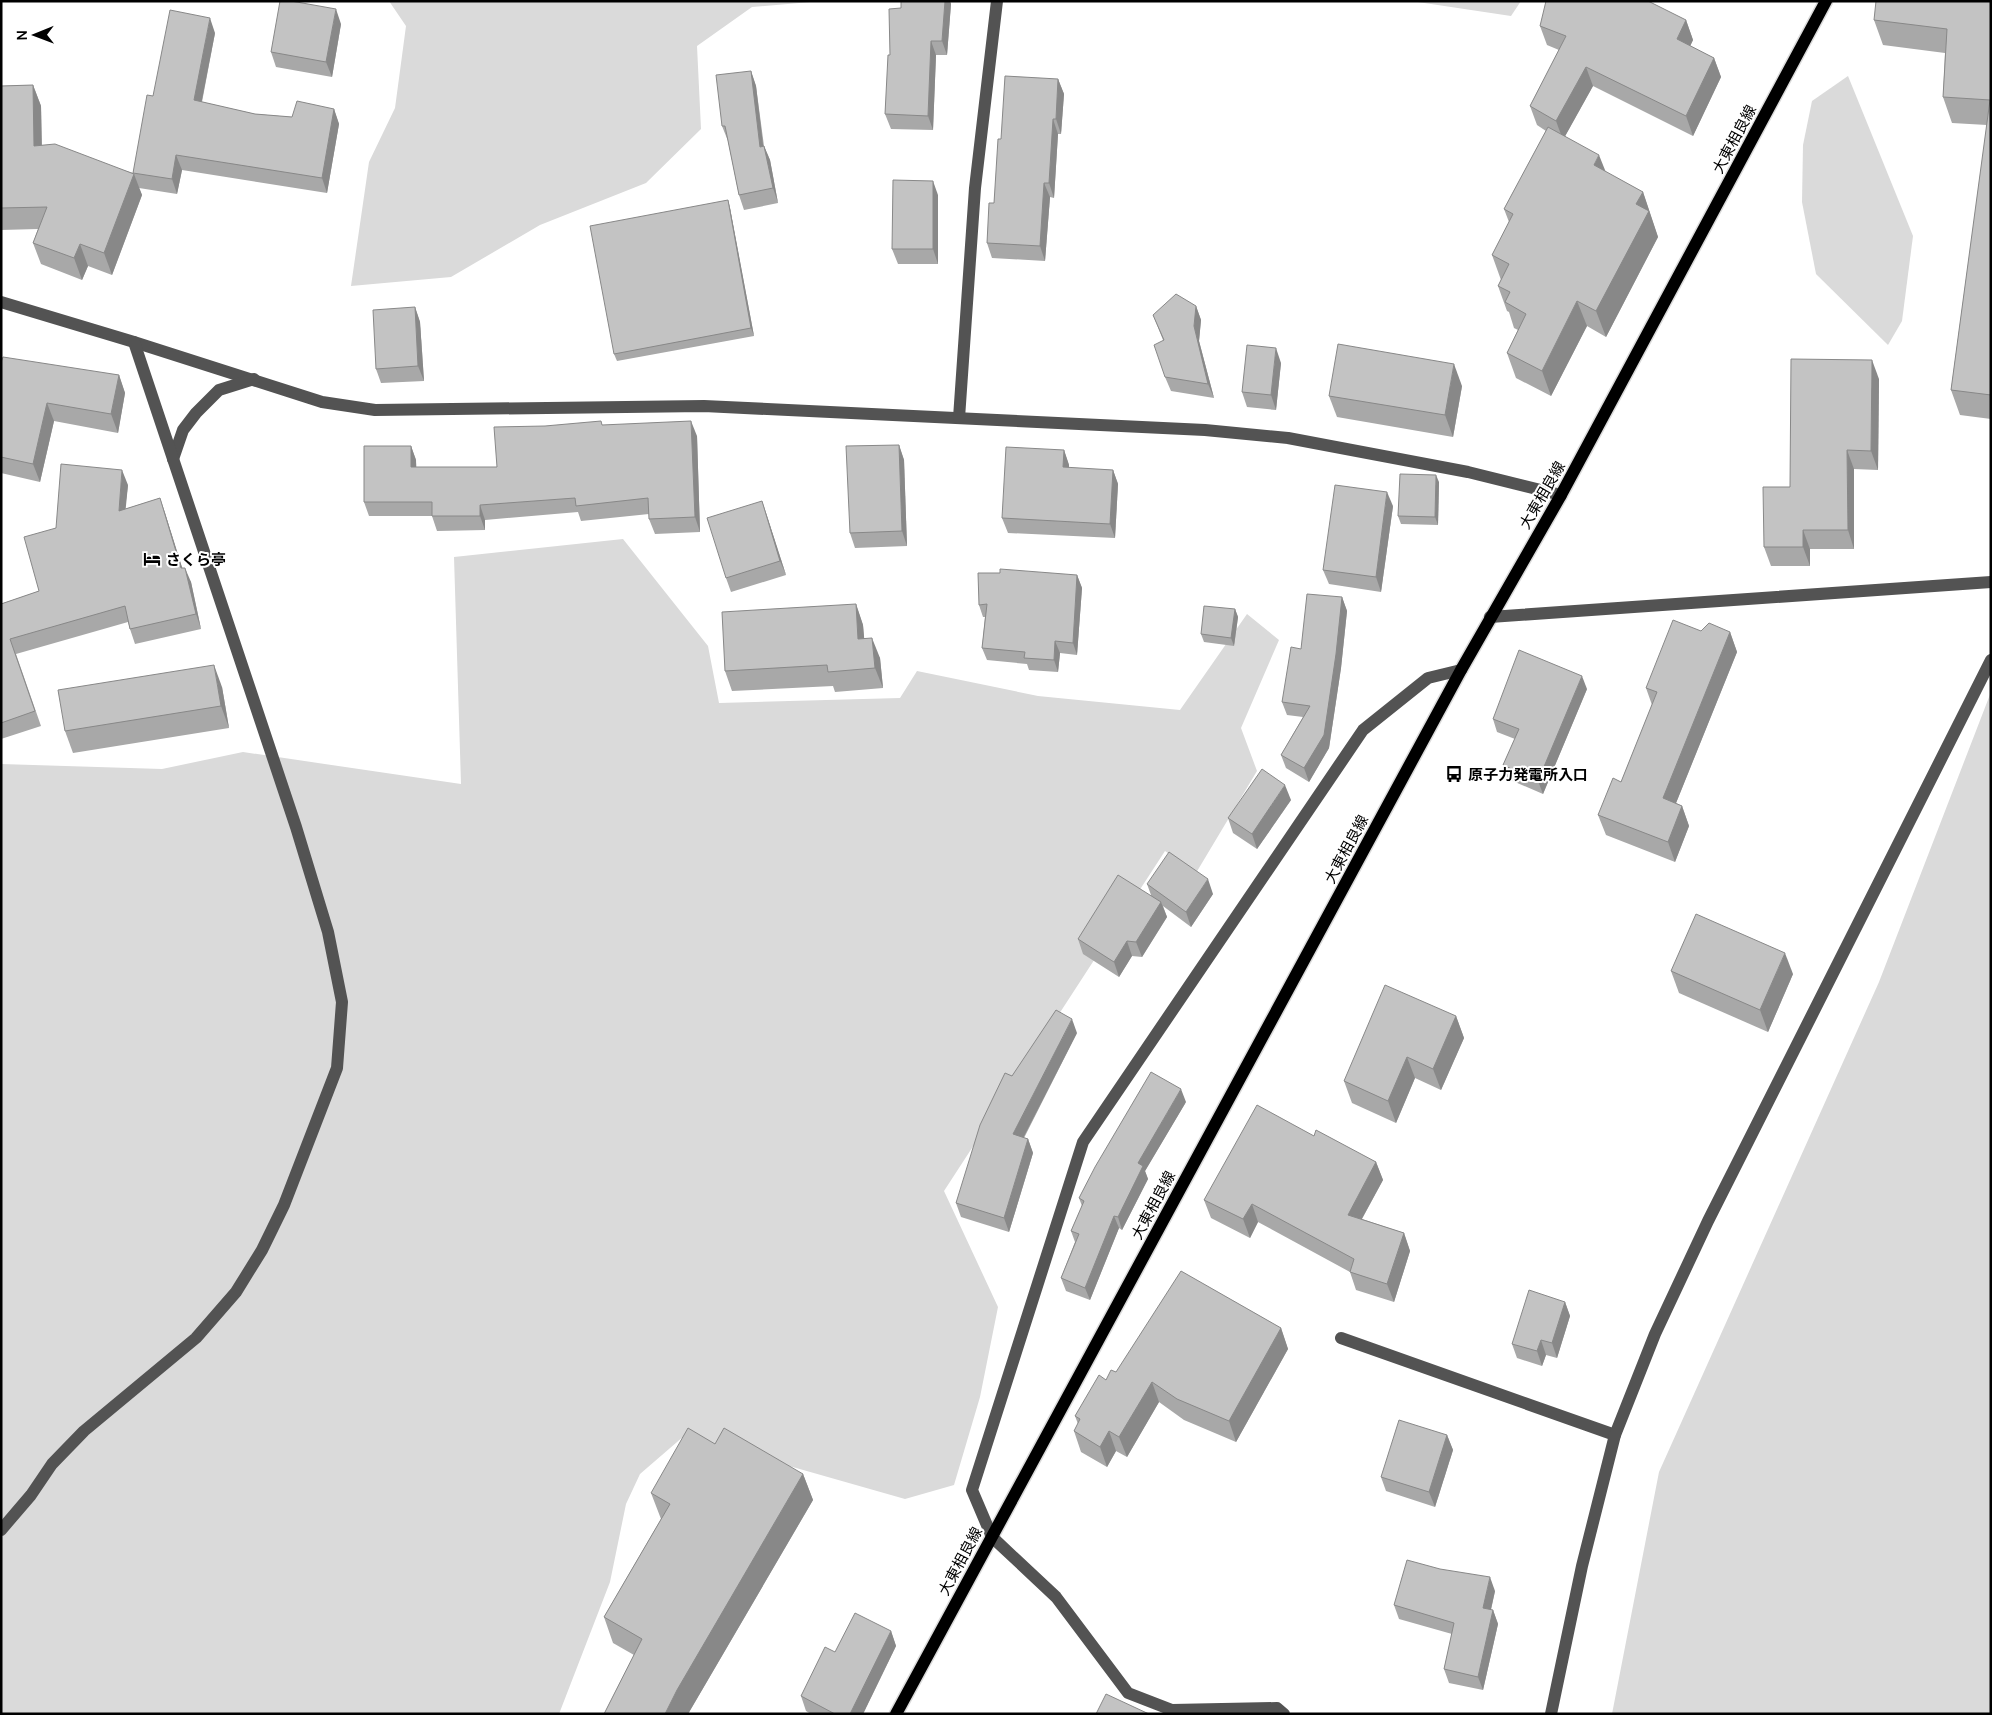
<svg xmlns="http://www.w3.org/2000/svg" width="1992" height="1715" viewBox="0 0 1992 1715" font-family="Manrope,'Noto Sans JP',sans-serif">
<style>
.green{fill:#dadada}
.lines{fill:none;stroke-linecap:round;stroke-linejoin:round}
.major-casing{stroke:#dbdbdb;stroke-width:15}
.minor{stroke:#535353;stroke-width:12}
.major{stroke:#000;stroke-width:12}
.wall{fill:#a8a8a8}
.shaded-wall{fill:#888}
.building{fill:#c3c3c3;stroke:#888}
.labels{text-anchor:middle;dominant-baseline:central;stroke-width:4;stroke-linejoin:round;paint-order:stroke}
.street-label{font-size:15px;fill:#000;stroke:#fff}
.poi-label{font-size:15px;font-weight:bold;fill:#000;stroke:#fff;text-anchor:start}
</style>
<rect width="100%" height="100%" fill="#fff"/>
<g class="green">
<path d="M389 1H822L752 7 697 46 701 129 646 183 540 225 451 277 351 286 369 162 395 108 406 26Z"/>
<path d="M1411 1H1521L1511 16Z"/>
<path d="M1848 76 1913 236 1902 321 1888 345 1816 274 1802 202 1803 145 1812 101Z"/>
<path d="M623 539 708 646 719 703 900 698 917 671 1038 696 1180 710 1247 614 1279 640 1241 728 1257 771 1196 873 1165 851 944 1191 998 1307 980 1397 954 1485 905 1499 684 1436 640 1474 626 1504 610 1582 559 1714H1V764L162 769 243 752 461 784 454 557Z"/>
<path d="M1991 692V1714H1612L1659 1472 1879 982Z"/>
</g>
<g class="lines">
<g class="major-casing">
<path id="major" d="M896 1714 1461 670 1561 495 1826 1"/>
</g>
<g class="minor">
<path d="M1 302 134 342 322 402 375 410 704 406 1205 430 1288 438 1468 472 1561 495"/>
<path d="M959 418 975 188 997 1"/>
<path d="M173 459 183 430 196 413 219 390 254 379"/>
<path d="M1490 617 1991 582"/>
<path d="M1341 1338 1615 1435"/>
<path d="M1 1530 31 1495 52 1464 84 1431 196 1338 236 1292 262 1250 284 1205 337 1068 342 1002 328 932 296 827 134 342"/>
<path d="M1284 1714 1277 1708 1172 1710 1128 1693 1056 1597 992 1537 972 1490 1083 1142 1363 730 1428 678 1461 670"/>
<path d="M1551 1714 1582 1566 1615 1435 1655 1334 1708 1221 1991 660"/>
</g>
<use href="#major" class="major"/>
</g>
<g class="wall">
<path d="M901 1H950L951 4 947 55H936L933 130 891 129 885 114 890 55 901 8Z"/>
<path d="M1991 1V419L1960 415 1951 390 1987 125 1952 123 1943 97 1945 53 1883 45 1874 20Z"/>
<path d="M1686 20 1693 40 1690 46 1714 58 1721 77 1693 136 1593 86 1565 136 1605 172 1643 192 1658 237 1606 337 1587 326 1551 396 1516 378 1507 353 1518 330 1514 328 1509 312 1507 311 1498 286 1501 280 1492 255 1509 222 1504 209 1546 131 1537 125 1530 106 1559 50 1547 45 1540 26Z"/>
<path d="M341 24 332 77 276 67 271 52Z"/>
<path d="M215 33 202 102 255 114 292 117 334 109 339 124 327 193 182 170 177 194 139 188 142 195 112 275 88 266 82 280 41 264 33 243 38 229 1 230V86L33 85 41 106 42 145 133 173 153 96Z"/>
<path d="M751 71 756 86 764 146 770 160 778 203 744 210 739 195 728 141 722 126Z"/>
<path d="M1058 79 1064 94 1061 134H1058L1054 198 1050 197 1045 261 992 258 987 243 994 203 1001 139Z"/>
<path d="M938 195V264H898L892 249Z"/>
<path d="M728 200 730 208 754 336 617 361 614 354Z"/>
<path d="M1196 306 1201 320 1199 341 1214 398 1171 391 1165 377 1163 340 1153 315Z"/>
<path d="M415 307 420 322 424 381 381 383 376 369Z"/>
<path d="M1 362 119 375 125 393 118 433 54 421 40 482 1 473Z"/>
<path d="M1281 363 1276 410 1247 407 1242 392Z"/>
<path d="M1879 379 1878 470 1854 469V549H1810V566H1771L1764 547 1790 487Z"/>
<path d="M1462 386 1453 437 1337 417 1329 396Z"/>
<path d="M603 425 697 436 700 532 655 534 649 519V514L581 521 578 512 485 520V530L437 531 432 516H369L364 502 411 446 416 460V467H497Z"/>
<path d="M899 445 904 460 907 546 855 548 850 533Z"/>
<path d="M1064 450 1069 465V468L1113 470 1118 484 1115 538 1008 533 1002 518Z"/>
<path d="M1439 482 1438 525 1401 524 1398 516Z"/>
<path d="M128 485 125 509 160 498 165 513 182 568 191 582 201 629 135 644 130 629 128 622 16 654 41 726 1 739V604L39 591 56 528Z"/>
<path d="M762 501 767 516 786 575 731 592 726 578Z"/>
<path d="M1393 506 1381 592 1329 584 1323 570Z"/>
<path d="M1077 575 1082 588 1077 655 1060 653 1058 672 1029 670 1027 664 987 660 982 648 985 617H983L979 605Z"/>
<path d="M1342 597 1347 611 1341 668 1329 748 1309 782 1286 768 1281 755 1303 717 1287 715 1282 702 1301 649Z"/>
<path d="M856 604 863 625 864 638 880 658 883 688 835 692 833 686 732 691 725 671Z"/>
<path d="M1235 609 1238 617 1234 646 1204 642 1201 634Z"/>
<path d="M1701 631 1730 632 1737 652 1676 803 1682 806 1689 826 1675 862 1606 835 1598 815 1621 782 1652 705 1646 688Z"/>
<path d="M222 687 229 728 73 753 65 731Z"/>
<path d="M1587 689 1543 794 1508 779 1503 765 1515 739 1497 732 1493 719Z"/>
<path d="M1291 800 1257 849 1233 833 1228 818Z"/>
<path d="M1147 884 1213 894 1191 927 1163 906 1167 917 1142 957 1132 956 1119 977 1083 954 1078 939 1151 895Z"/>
<path d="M1671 971 1793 974 1768 1032 1679 993Z"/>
<path d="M1456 1016 1464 1038 1441 1090 1415 1078 1396 1123 1352 1103 1344 1081Z"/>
<path d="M1077 1033 1024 1138 1028 1139 1033 1153 1009 1232 961 1217 956 1203 1012 1076Z"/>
<path d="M1186 1102 1145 1171 1148 1179 1122 1230 1119 1228 1090 1300 1066 1291 1061 1278 1075 1242 1071 1231 1082 1206 1079 1198Z"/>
<path d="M1314 1136 1376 1162 1383 1180 1362 1219 1404 1233 1410 1251 1394 1302 1356 1290 1350 1272 1258 1222 1250 1238 1211 1218 1204 1200Z"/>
<path d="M1565 1302 1570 1316 1557 1358 1546 1355 1542 1366 1517 1358 1512 1344Z"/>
<path d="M1281 1328 1288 1349 1236 1442 1184 1420 1159 1402 1127 1457 1116 1451 1107 1467 1081 1452 1074 1431 1078 1424 1075 1416 1106 1380 1116 1372Z"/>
<path d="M1447 1435 1453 1450 1435 1507 1386 1491 1381 1477Z"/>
<path d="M715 1444 803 1474 813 1500 688 1714H604L634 1655 613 1643 604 1617 661 1519 651 1493Z"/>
<path d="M1495 1591 1491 1610H1493L1498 1624 1483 1690 1449 1683 1444 1669 1452 1634 1399 1619 1394 1605Z"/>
<path d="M891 1631 896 1646 863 1714H811L806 1711 801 1696 835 1652Z"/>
</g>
<g class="shaded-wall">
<path d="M945 1H950L951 4 947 55 942 41Z"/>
<path d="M336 9 341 24 332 77 326 62Z"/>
<path d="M210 18 215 33 199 115 194 100Z"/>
<path d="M1686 20 1693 40 1684 59 1677 39Z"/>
<path d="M931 41 936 55 933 130 928 116Z"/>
<path d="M1714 58 1721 77 1693 136 1686 116Z"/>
<path d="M1586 67 1593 86 1563 140 1556 121Z"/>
<path d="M751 71 756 86 765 161 760 147Z"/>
<path d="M1058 79 1064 94 1061 134 1056 119Z"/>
<path d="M33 85 41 106 42 168 34 146Z"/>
<path d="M334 109 339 124 327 193 322 178Z"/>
<path d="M1053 119 1058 134 1054 198 1049 183Z"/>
<path d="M764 146 770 160 778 203 773 188Z"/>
<path d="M176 155 182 170 177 194 172 179Z"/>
<path d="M1599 155 1609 180 1594 165Z"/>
<path d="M134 174 142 195 112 275 104 253Z"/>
<path d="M933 181 938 195V264L933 249Z"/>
<path d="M1044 183 1050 197 1045 261 1040 246Z"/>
<path d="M1643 192 1658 237 1606 337 1596 311 1636 204Z"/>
<path d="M728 200 730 208 754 336 751 328Z"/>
<path d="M80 244 88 266 82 280 74 258Z"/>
<path d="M1577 301 1587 326 1551 396 1542 371Z"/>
<path d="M1196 306 1201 320 1199 341 1214 398 1208 384 1194 326Z"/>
<path d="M415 307 420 322 424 381 418 366Z"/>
<path d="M1276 348 1281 363 1276 410 1271 395Z"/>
<path d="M1872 360 1879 379 1878 470 1871 451Z"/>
<path d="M1454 364 1462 386 1453 437 1445 415Z"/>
<path d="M119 375 125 393 118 433 111 414Z"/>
<path d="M47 403 54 421 40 482 33 464Z"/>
<path d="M691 421 697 436 700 532 695 517Z"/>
<path d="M899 445 904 460 907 546 902 531Z"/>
<path d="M411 446 416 460 417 482 411 467Z"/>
<path d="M1064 450 1069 465 1068 482 1063 467Z"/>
<path d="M1847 450 1854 469V549L1848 530Z"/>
<path d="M122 470 128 485 124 526 119 511Z"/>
<path d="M1113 470 1118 484 1115 538 1110 524Z"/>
<path d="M1436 475 1439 482 1438 525 1435 517Z"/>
<path d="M1387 492 1393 506 1381 592 1376 577Z"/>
<path d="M160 498 165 513 187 583 181 568Z"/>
<path d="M762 501 767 516 786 575 780 561Z"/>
<path d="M480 505 485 520V530L480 516Z"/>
<path d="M1803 530 1810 549V566L1803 547Z"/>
<path d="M185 568 191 582 201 629 196 614Z"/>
<path d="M1077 575 1082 588 1077 655 1073 643Z"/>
<path d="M1342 597 1347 611 1341 668 1329 748 1309 782 1304 768Z"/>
<path d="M856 604 863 625 866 659 858 639Z"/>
<path d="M1235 609 1238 617 1234 646 1231 638Z"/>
<path d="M1730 632 1737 652 1670 818 1663 798Z"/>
<path d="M872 638 880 658 883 688 875 668Z"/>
<path d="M1055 641 1060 653 1058 672 1054 660Z"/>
<path d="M214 665 222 687 229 728 221 706Z"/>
<path d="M1582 676 1587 689 1543 794 1538 781Z"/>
<path d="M1285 785 1291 800 1257 849 1252 834Z"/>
<path d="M1682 806 1689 826 1675 862 1668 842Z"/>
<path d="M1208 879 1213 894 1191 927 1186 912Z"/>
<path d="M1161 902 1167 917 1142 957 1136 942Z"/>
<path d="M1127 941 1132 956 1119 977 1114 962Z"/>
<path d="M1785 953 1793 974 1768 1032 1760 1010Z"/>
<path d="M1456 1016 1464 1038 1441 1090 1433 1069Z"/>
<path d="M1072 1019 1077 1033 1018 1148 1013 1134Z"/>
<path d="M1407 1057 1415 1078 1396 1123 1388 1101Z"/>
<path d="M1181 1089 1186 1102 1145 1171 1148 1179 1122 1230 1118 1217 1138 1163Z"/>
<path d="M1028 1139 1033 1153 1009 1232 1004 1218Z"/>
<path d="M1376 1162 1383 1180 1354 1233 1348 1215Z"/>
<path d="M1252 1204 1258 1222 1250 1238 1243 1219Z"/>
<path d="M1114 1216 1119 1228 1090 1300 1085 1288Z"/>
<path d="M1404 1233 1410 1251 1394 1302 1387 1284Z"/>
<path d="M1565 1302 1570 1316 1557 1358 1552 1343Z"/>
<path d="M1281 1328 1288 1349 1236 1442 1229 1421Z"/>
<path d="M1541 1340 1546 1355 1542 1366 1537 1351Z"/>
<path d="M1152 1382 1159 1402 1127 1457 1119 1437Z"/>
<path d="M1109 1431 1116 1451 1107 1467 1100 1447Z"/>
<path d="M1447 1435 1453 1450 1435 1507 1429 1492Z"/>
<path d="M803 1474 813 1500 688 1714H665L677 1690Z"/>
<path d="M1490 1577 1495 1591 1488 1622 1483 1608Z"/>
<path d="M1493 1610 1498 1624 1483 1690 1478 1677Z"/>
<path d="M891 1631 896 1646 863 1714H850Z"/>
</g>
<g class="building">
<path d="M280 1H291L336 9 326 62 271 52Z"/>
<path d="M901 1H945L942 41H931L928 116 885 114 888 55H890L889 9 901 8Z"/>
<path d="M1546 1H1648L1686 20 1677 39 1714 58 1686 116 1586 67 1556 121 1530 106 1566 36 1540 26Z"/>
<path d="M1876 1H1991V395L1951 390 1990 100 1943 97 1947 29 1874 20Z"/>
<path d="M170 10 210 18 194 100 255 114 292 117 297 101 334 109 322 178 176 155 172 179 133 173 147 95 153 96Z"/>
<path d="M751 71 760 147 764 146 773 188 739 195 725 126H722L716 75Z"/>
<path d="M1005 76 1058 79 1056 119H1053L1049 183H1044L1040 246 987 243 989 203H994L998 139H1001Z"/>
<path d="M33 85 34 146 55 144 134 174 104 253 80 244 74 258 33 243 47 207 1 208V86Z"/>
<path d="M1548 127 1599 155 1594 165 1643 192 1636 204 1649 211 1596 311 1577 301 1542 371 1507 353 1526 314 1505 302 1510 292 1498 286 1509 264 1492 255 1513 214 1504 209Z"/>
<path d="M893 180 933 181V249H892Z"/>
<path d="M728 200 751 328 614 354 590 226Z"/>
<path d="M1176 294 1196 306 1194 326 1208 384 1165 377 1154 345 1164 340 1153 315Z"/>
<path d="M415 307 418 366 376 369 373 310Z"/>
<path d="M1338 344 1454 364 1445 415 1329 396Z"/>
<path d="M1247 345 1276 348 1271 395 1242 392Z"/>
<path d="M3 357 119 375 111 414 47 403 33 464 1 457V362Z"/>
<path d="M1791 359 1872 360 1871 451 1847 450 1848 530H1803V547H1764L1763 487H1790Z"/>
<path d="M601 421 602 425 691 421 695 517 649 519 648 498 576 506 575 498 480 505V516H432V502H364V446H411V467H497L494 427 545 426Z"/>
<path d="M899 445 902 531 850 533 846 446Z"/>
<path d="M1006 447 1064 450 1063 467 1113 470 1110 524 1002 518Z"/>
<path d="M61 464 122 470 119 511 160 498 181 568H185L196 614 130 629 125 606 10 639 35 711 1 723V604L39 591 24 537 56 528Z"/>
<path d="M1400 474 1436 475 1435 517 1398 516Z"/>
<path d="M1335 485 1387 492 1376 577 1323 570Z"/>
<path d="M762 501 780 561 726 578 707 518Z"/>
<path d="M1000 569 1077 575 1073 643 1055 641 1054 660 1024 658 1025 652 982 648 987 604 979 605 978 573H1000Z"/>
<path d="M1307 594 1342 597 1336 654 1324 735 1304 768 1281 755 1310 706 1282 702 1291 647 1301 649Z"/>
<path d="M856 604 858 639 872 638 875 668 828 672 827 665 725 671 722 612Z"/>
<path d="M1204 606 1235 609 1231 638 1201 634Z"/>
<path d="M1673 620 1701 631 1709 623 1730 632 1663 798 1682 806 1668 842 1598 815 1613 778 1621 782 1657 692 1646 688Z"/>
<path d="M1519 650 1582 676 1538 781 1503 765 1519 729 1493 719Z"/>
<path d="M214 665 221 706 65 731 58 690Z"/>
<path d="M1262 769 1285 785 1252 834 1228 818Z"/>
<path d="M1169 852 1208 879 1186 912 1147 884Z"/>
<path d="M1118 875 1161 902 1136 942 1127 941 1114 962 1078 939Z"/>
<path d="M1696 914 1785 953 1760 1010 1671 971Z"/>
<path d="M1385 985 1456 1016 1433 1069 1407 1057 1388 1101 1344 1081Z"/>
<path d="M1056 1010 1072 1019 1013 1134 1028 1139 1004 1218 956 1203 980 1125 1005 1073 1012 1076Z"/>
<path d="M1151 1072 1181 1089 1138 1163 1143 1166 1118 1217 1114 1216 1085 1288 1061 1278 1079 1234 1071 1231 1084 1201 1079 1198 1095 1167Z"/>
<path d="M1257 1105 1314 1136 1316 1130 1376 1162 1348 1215 1404 1233 1387 1284 1350 1272 1354 1259 1252 1204 1243 1219 1204 1200Z"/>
<path d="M1181 1271 1281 1328 1229 1421 1177 1399 1152 1382 1119 1437 1109 1431 1100 1447 1074 1431 1080 1419 1075 1416 1099 1375 1106 1380 1111 1370 1116 1372Z"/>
<path d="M1529 1290 1565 1302 1552 1343 1541 1340 1537 1351 1512 1344Z"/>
<path d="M1399 1420 1447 1435 1429 1492 1381 1477Z"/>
<path d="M688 1428 715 1444 724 1428 803 1474 677 1690 665 1714H604L642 1639 604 1617 670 1504 651 1493Z"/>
<path d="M1407 1560 1440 1569 1490 1577 1483 1608 1493 1610 1478 1677 1444 1669 1454 1623 1394 1605Z"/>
<path d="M855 1613 891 1631 850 1714H835L801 1696 825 1647 835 1652Z"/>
<path d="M1106 1694 1149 1714H1096Z"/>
</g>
<defs>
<g id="hotel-bare" transform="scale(1.35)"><path d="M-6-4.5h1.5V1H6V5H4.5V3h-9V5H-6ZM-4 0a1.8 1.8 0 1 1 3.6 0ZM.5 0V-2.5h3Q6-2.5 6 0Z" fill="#000" stroke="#fff" stroke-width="2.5" paint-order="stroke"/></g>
<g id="bus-bare" transform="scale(1.35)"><path d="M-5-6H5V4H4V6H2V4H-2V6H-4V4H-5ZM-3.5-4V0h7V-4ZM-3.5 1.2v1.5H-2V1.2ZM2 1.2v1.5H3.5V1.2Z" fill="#000" stroke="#fff" stroke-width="2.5" paint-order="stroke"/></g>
</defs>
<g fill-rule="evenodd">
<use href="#hotel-bare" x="152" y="559"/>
<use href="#bus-bare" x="1454" y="774"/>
</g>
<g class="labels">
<g class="street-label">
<text transform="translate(1734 139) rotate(-62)">大東相良線</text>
<text transform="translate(1542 495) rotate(-60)">大東相良線</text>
<text transform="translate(1346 849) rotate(-62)">大東相良線</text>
<text transform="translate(1153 1205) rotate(-62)">大東相良線</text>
<text transform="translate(960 1561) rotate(-62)">大東相良線</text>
</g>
<g class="poi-label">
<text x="166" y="559">さくら亭</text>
<text x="1468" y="774">原子力発電所入口</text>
</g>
</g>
<rect width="1992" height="1715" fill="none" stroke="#000000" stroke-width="5"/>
<g transform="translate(35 35) rotate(269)" stroke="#ffffff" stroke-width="4" paint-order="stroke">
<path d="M0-4L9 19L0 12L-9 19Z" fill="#000000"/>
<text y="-8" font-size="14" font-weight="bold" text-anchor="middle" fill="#000000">N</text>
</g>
</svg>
